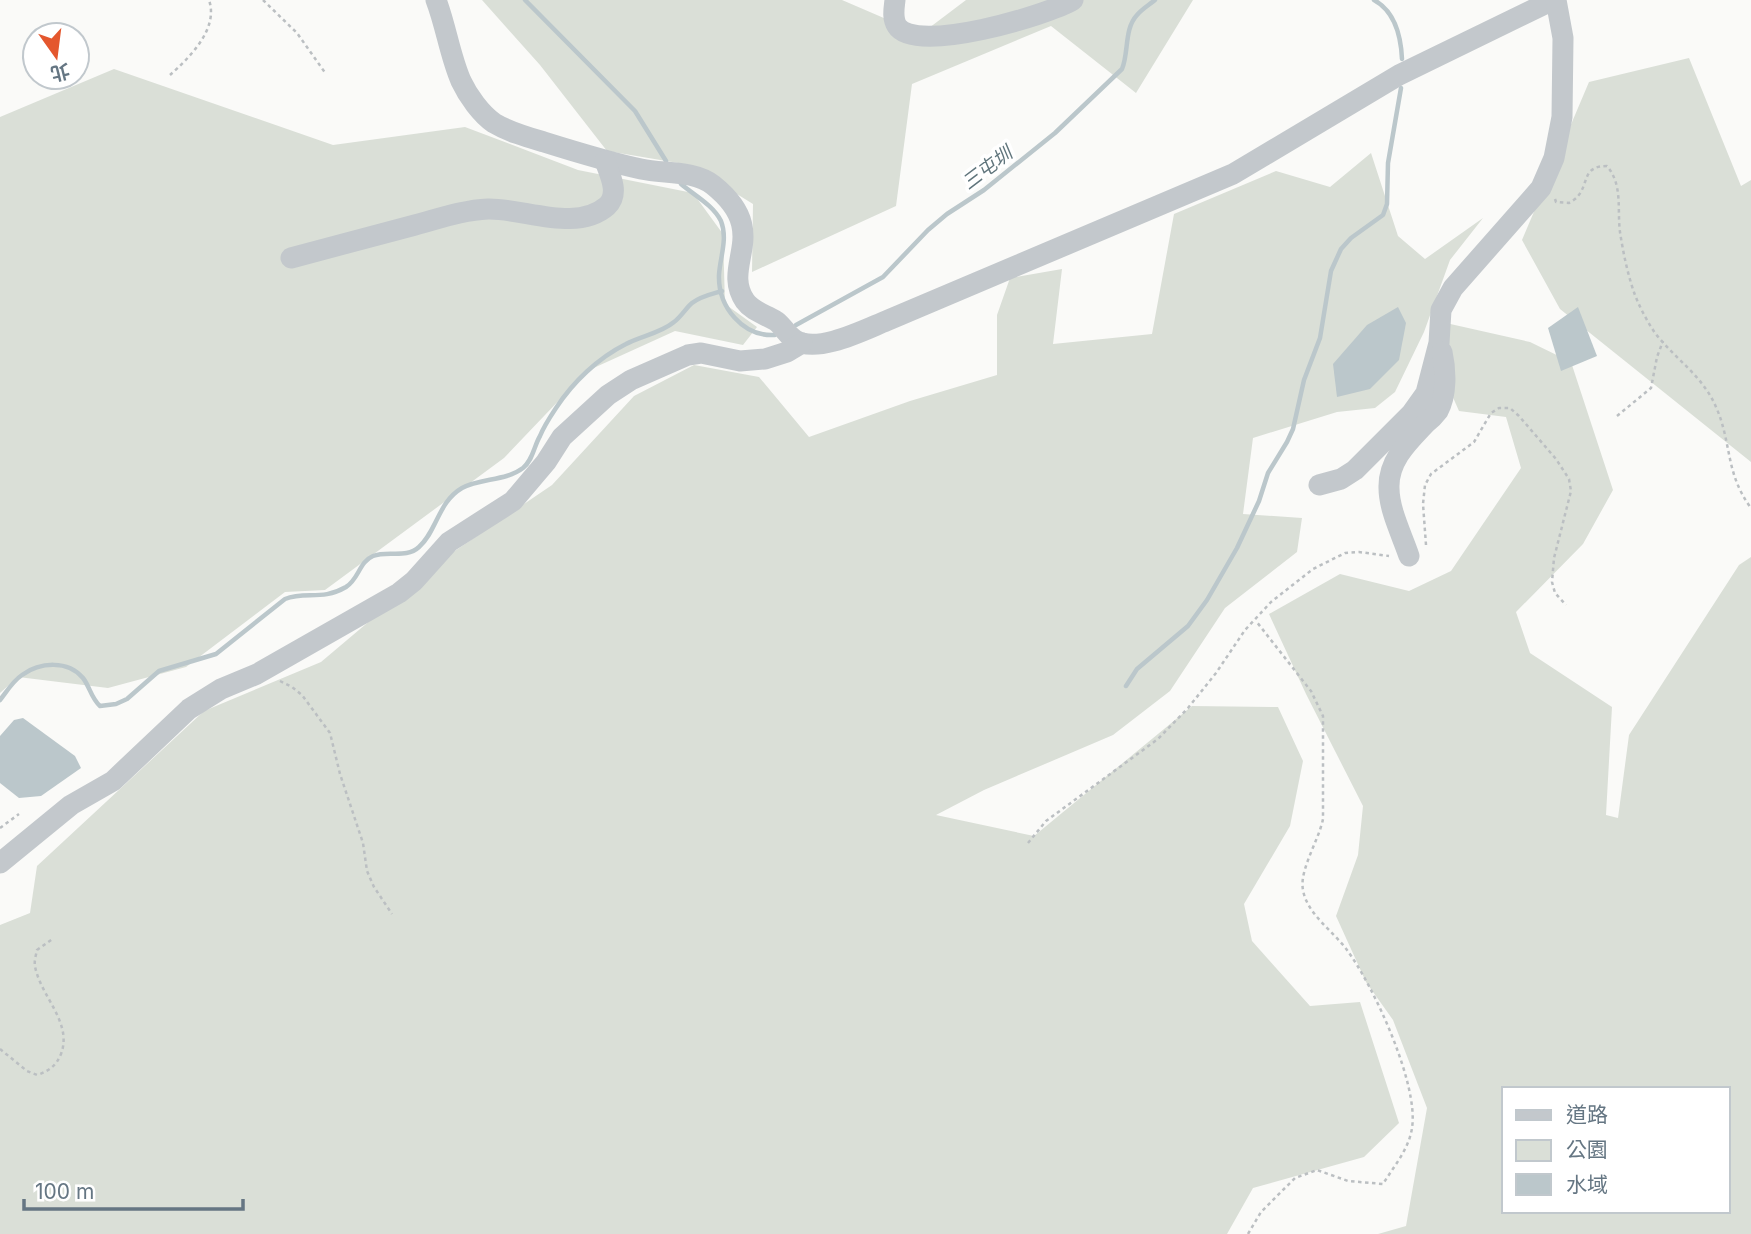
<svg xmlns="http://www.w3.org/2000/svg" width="1751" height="1234" viewBox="0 0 1751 1234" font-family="Inter,'Noto Sans TC',sans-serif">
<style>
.green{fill:#dadfd7;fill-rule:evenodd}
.water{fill:#bbc7cb}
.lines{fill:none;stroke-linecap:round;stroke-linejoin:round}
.stream{stroke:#bbc7cb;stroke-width:4.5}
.path{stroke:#bbbfc2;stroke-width:2.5;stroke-dasharray:3.5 3.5;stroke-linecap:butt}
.minor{stroke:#c3c8cc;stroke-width:21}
.labels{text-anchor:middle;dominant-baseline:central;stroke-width:7;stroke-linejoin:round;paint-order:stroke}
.water-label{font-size:19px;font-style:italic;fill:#60757c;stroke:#fff}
</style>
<rect width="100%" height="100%" fill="#fafaf8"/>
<g class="green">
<path d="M482 0H842L921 34 966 0H1193L1136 93 1051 26 912 84 896 206 752 272 753 204 690 165 607 151 540 65Z"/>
<path d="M1689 58 1741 186 1751 180V462L1560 309 1522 240 1589 82Z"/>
<path d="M114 69 333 145 465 127 578 170 693 193 723 234 725 304 757 327 743 345 675 331 587 371 504 458 325 590 285 592 186 667 108 688 18 677 0 693V117Z"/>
<path d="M1371 153 1398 236 1425 259 1483 218 1450 260 1424 332 1395 392 1375 408 1337 412 1253 438 1243 514 1302 518 1297 552 1225 608 1170 691 1113 735 984 790 936 815 1034 836 1192 706 1278 707 1303 761 1290 826 1244 904 1252 941 1310 1006 1360 1002 1399 1123 1364 1157 1253 1188 1227 1234H0V925L30 913 37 866 204 711 321 662 443 559 552 485 634 396 694 365 759 377 809 437 910 401 997 375V315L1010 278 1062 269 1053 344 1152 334 1174 214 1276 171 1330 187Z"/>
<path d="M1437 321 1530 342 1571 362 1613 490 1583 544 1516 612 1530 653 1612 707 1606 815 1618 818 1629 735 1739 565 1751 557V1234H1378L1406 1226 1427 1108 1393 1020 1366 982 1336 916 1358 855 1363 806 1306 694 1269 614 1340 574 1409 591 1451 571 1521 468 1506 417 1459 411 1436 359ZM1504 1089H1728V1211H1504Z"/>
</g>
<g class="water">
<path d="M1398 307 1406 323 1399 360 1370 389 1337 397 1333 364 1367 325Z"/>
<path d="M1578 307 1597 356 1561 371 1548 328Z"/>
<path d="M23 718 75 756 81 768 41 796 19 798 0 783V736L14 720Z"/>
</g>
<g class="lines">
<g class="stream">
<path d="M525 0 635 111 666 161"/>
<path d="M1374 0C1396 12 1401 37 1402 59"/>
<path d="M681 184C694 195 713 205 721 221 728 239 720 257 719 275 718 307 743 337 775 335"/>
<path d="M796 325 883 277 928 230 947 214 984 190 1055 133 1122 69C1129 52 1124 29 1137 15 1142 9 1149 5 1155 0"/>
<path d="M1126 686 1137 669 1188 626 1207 600 1237 548 1259 501 1268 473 1287 442 1293 429 1304 380 1320 338 1331 271 1341 249 1351 238 1383 215 1387 204 1388 163 1401 88"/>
<path d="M0 700C7 691 13 681 22 675 40 662 68 660 83 678 90 687 91 698 100 706L116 704 127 699 159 671 216 654 285 599C306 591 322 601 346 587 359 579 359 562 373 556 388 550 406 559 419 547 437 531 438 502 462 488 481 478 506 481 523 468 533 460 534 446 540 436 544 426 550 417 556 408 573 382 598 358 626 344 641 336 661 333 674 322 681 317 686 308 692 303 701 296 712 294 722 291"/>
</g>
<g class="path">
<path d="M263 0 297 33 326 74"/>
<path d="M170 75C189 58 219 29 209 0"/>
<path d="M1555 199 1556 202 1569 203C1572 201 1576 199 1578 196 1589 183 1582 166 1607 166 1623 185 1617 209 1620 232 1623 252 1628 276 1635 295 1640 308 1647 321 1655 333 1675 359 1703 376 1716 407 1732 443 1725 473 1751 508"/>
<path d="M1617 416 1651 388 1657 357 1663 341"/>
<path d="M1426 545 1423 504 1425 485 1431 474 1474 442 1491 413 1499 408H1510L1519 416 1556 459 1569 479 1571 491 1554 558 1552 582 1555 593 1566 605"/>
<path d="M280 681 292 687 302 695 330 733 340 774 363 843 367 871 374 887 392 914"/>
<path d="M0 828 19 814"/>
<path d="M1028 843 1046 821 1158 739 1188 708 1216 673 1245 630 1271 602 1313 569 1345 553 1359 552 1389 556"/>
<path d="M0 1049 27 1071 37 1075C49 1071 56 1066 61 1054 73 1022 40 996 35 966 34 961 36 955 37 950L54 938"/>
<path d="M1248 1234 1261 1212 1295 1178 1317 1170 1348 1181 1383 1184C1394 1166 1409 1149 1412 1128 1419 1084 1373 985 1347 950 1333 931 1307 914 1303 890 1299 870 1319 840 1323 819V716L1311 691 1256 621"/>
</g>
<g class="minor">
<path d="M436 0C446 26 450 56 461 81 468 96 481 114 494 123 509 132 527 137 544 142 576 152 608 162 641 169 664 174 694 170 713 185 773 233 720 264 745 301 753 312 765 314 776 321 783 326 787 335 795 340 817 354 864 330 886 321L1233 174 1399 75 1553 0"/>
<path d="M895 0C894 9 892 18 897 26 915 55 1048 15 1073 0"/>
<path d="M291 258C332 247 373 236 415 225 438 219 463 210 488 209 524 208 576 233 607 206 620 194 610 175 605 161"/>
<path d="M1319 485 1341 479 1355 470 1411 414 1426 393 1439 343 1441 310 1453 288 1541 188 1554 158 1562 117 1563 38 1556 0"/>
<path d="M1409 556C1402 535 1389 510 1389 488 1388 460 1409 441 1426 423 1430 420 1435 415 1438 411 1447 395 1446 370 1442 352"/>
<path d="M0 863 71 805 113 781 189 709 221 689 257 674 399 593 414 581 449 542 513 501 546 462 562 437 608 395 631 380 688 355 701 353 740 361 765 359 787 352 802 343"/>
</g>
</g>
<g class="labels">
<g class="water-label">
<text transform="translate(987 168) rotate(-37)">三屯圳</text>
</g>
</g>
<rect x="1502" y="1087" width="228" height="126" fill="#ffffff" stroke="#c1c8cd" stroke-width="2"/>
<rect x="1516" y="1110" width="35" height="10" fill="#c3c8cc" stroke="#c1c8cd" stroke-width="2"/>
<text x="1566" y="1122" font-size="21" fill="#657683">道路</text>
<rect x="1516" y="1140" width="35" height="21" fill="#dadfd7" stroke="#c1c8cd" stroke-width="2"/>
<text x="1566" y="1157" font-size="21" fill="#657683">公園</text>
<rect x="1516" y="1174" width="35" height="21" fill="#bbc7cb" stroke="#c1c8cd" stroke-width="2"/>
<text x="1566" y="1192" font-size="21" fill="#657683">水域</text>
<g transform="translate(56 56) rotate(166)"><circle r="33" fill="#ffffff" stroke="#c1c8cd" stroke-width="2"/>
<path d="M0-5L12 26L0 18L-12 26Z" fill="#e4572e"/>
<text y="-10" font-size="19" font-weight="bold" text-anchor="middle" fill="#657683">北</text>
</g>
<path d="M24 1199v10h219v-10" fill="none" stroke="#657683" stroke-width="3.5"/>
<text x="35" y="1199" font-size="21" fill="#657683" stroke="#ffffff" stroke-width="5" paint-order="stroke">100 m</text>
</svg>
